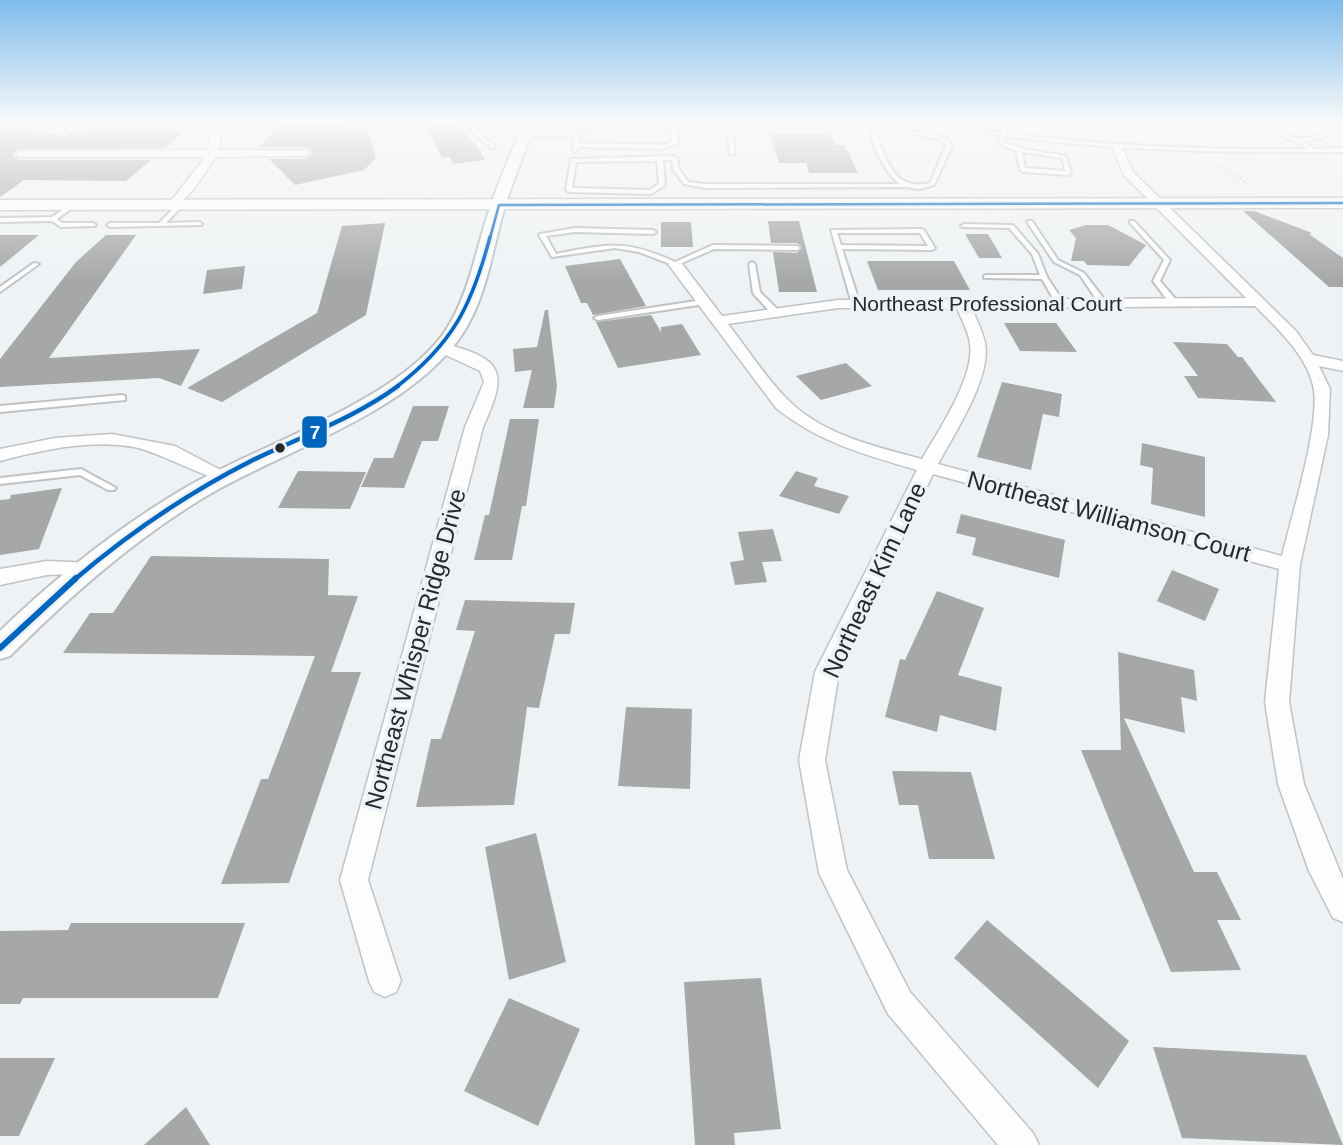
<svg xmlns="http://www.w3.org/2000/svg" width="1343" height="1145" viewBox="0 0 1343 1145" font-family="Helvetica,sans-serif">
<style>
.building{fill:#a6a7a7}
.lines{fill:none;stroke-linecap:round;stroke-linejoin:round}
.service-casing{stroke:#c0c2c4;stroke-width:4}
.minor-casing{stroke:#c0c2c4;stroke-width:3}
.tertiary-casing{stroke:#c0c2c4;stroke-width:4}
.secondary-casing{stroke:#c0c2c4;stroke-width:3}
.path{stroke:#d2d3d4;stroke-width:2.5;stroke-dasharray:2.5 2.5;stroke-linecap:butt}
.service{fill:#fdfdfd;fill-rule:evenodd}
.minor{fill:#fdfdfd;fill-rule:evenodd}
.tertiary{fill:#fdfdfd;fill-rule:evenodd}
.secondary{fill:#fdfdfd;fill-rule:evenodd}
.bus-1-far3-casing{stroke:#ecf2f7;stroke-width:5}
.bus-1-far2-casing{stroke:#ecf2f7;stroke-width:7}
.bus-1-far1-casing{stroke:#ecf2f7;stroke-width:9}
.bus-1-casing{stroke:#ecf2f7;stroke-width:11}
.bus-1-far3{stroke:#0065bd;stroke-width:2.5}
.bus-1-far2{stroke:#0065bd;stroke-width:3.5}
.bus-1-far1{stroke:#0065bd;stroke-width:4.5}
.bus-1{stroke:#0065bd;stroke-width:6}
.bus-dot{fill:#262829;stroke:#ecf2f7;stroke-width:2.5}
.labels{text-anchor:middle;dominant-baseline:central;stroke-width:7;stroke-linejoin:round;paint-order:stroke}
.far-street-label{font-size:21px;fill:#262829;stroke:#ecf2f7}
.street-label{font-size:24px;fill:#262829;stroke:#ecf2f7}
.line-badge{stroke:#ecf2f7;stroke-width:2.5}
.badge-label{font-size:19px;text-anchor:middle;font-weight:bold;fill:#fff}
</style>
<rect width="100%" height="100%" fill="#eff2f4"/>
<g class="building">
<path d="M284 121H343V126H367L376 158 364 170 295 185 269 159H306L313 154 312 151 306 147H259Z"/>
<path d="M424 121H453L476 144 485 160 453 164 450 157 442 158Z"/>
<path d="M15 127 65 136 73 131 184 132 165 148 18 149 12 155 19 160H151L126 181 24 180 0 197V133Z"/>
<path d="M830 133 835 145H845L858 173H809L806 163H779L770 134Z"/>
<path d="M1243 211H1254L1312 233 1309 234 1343 258V287H1329Z"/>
<path d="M768 221H799L817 292H779L773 252 797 253 802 247 797 243H771Z"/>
<path d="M661 222H691L693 247H661Z"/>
<path d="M385 223 366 315 222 402 187 388 317 313 342 226Z"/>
<path d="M1086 225H1108L1146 245 1129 266 1087 265 1084 261H1071L1076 238 1069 230Z"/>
<path d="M965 234H988L1002 258H979Z"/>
<path d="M0 235H39L0 267Z"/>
<path d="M106 235H136L49 358 200 349 181 386 159 378 0 387V359L76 262Z"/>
<path d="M620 259 646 306 593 315 587 303H581L565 266Z"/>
<path d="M867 261H954L970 290H878Z"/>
<path d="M245 266 242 289 203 294 207 270Z"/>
<path d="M545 310H548L557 386 554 408H523L532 370 515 372 513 349 537 347Z"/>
<path d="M651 315 661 332V327L682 324 701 355 618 368 596 322Z"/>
<path d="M1004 323H1056L1077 352 1020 351Z"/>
<path d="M1173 342 1227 344 1238 357H1242L1276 402 1198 398 1184 376H1198Z"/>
<path d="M846 363 872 386 821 400 796 376Z"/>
<path d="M1002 382 1062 394 1059 417 1043 414 1031 470 977 457Z"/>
<path d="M413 406H449L438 441H422L404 488 361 487 374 458H393Z"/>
<path d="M510 419H539L526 506H522L512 560H474L485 515H489Z"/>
<path d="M1142 443 1205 457V517L1151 504 1153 468 1140 465Z"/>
<path d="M298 471 366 472 350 509 278 508Z"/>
<path d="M796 471 818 478 814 486 849 496 839 514 779 496Z"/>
<path d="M62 488 39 549 0 555V500L10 499 11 495Z"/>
<path d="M961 514 1065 540 1059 578 972 555 976 538 956 533Z"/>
<path d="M773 529 782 561 762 562 767 582 735 585 730 562 744 560 738 532Z"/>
<path d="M151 556 329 559 328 595 358 596 331 672H361L289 883 221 884 261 779H268L315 656 63 653 90 613H113Z"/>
<path d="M1172 570 1219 589 1205 621 1157 601Z"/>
<path d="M937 591 984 608 958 675 1002 687 996 731 940 715 937 732 885 717 900 659 905 660Z"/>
<path d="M465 600 575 603 570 634H555L539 708 527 707 514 805 416 807 431 739H441L475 631 456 630Z"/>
<path d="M1118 652 1194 670 1197 701 1181 697 1185 733 1124 718 1194 872H1217L1241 920H1217L1241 970 1171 972 1081 750H1121Z"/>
<path d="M626 707 692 709 690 789 618 786Z"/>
<path d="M892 771 971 772 995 859H929L918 805H899Z"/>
<path d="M536 833 566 962 509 980 485 847Z"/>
<path d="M987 920 1129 1041 1098 1088 954 958Z"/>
<path d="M71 923H245L218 998H23L20 1004H0V931L68 930Z"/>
<path d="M761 978 781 1129 734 1133 735 1145H695L684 982Z"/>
<path d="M509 998 580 1029 538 1126 464 1091Z"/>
<path d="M1153 1047 1306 1055 1343 1145 1182 1138Z"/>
<path d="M0 1058H55L19 1136H0Z"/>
<path d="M186 1107 210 1145H144Z"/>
</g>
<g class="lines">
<g class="service-casing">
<g id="service">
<path d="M478 121H484L475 129 495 146V148H491L469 129Z"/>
<path d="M614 121H638L666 124 669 121H674L670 125 677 128 678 143 663 149 578 147 575 152 572 150 575 138 572 136H526L523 134 526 132C551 132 593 135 614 121ZM619 122 672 129V142L663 145 579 143 581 137 577 134 610 128Z"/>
<path d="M714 121H720L732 130 735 155 730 154 727 131Z"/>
<path d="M889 121H896L889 125 947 138 952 146 934 185 919 189 905 187 705 188 684 184 673 169 672 160H663L665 185 651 194 569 192 566 190 571 159 674 156 677 158 679 169 688 182 705 184H900C887 175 870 146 872 130ZM885 128 943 140 946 146 930 183C895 191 888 163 877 137V132ZM657 161 659 184 650 190 572 188 576 162Z"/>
<path d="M923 121H936L1001 132 1003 121H1008L1006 133C1106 146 1207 150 1307 149L1297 142 1241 121H1249L1299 139 1318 136 1343 124V128L1321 138 1303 142 1314 149 1343 148V152C1230 153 1117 151 1005 136L1004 142C1024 151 1045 152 1066 156L1071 173 1068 175 1023 172 1020 170 1016 151 998 143 1000 135ZM1022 152 1062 158 1065 171 1025 168Z"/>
<path d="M1171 121 1193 123 1234 121 1193 127Z"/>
<path d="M73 203 75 204V206L57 219 62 223H93L96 225 95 226 61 227 52 221 0 222V218L52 217Z"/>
<path d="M178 204 183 205 166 223 199 222 202 224 201 225 110 227 107 225 110 223H159Z"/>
<path d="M1028 221H1032L1058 260 1084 273 1107 303 1106 305H1100L1080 275 1054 262 1027 222Z"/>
<path d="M1130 221H1134L1170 260 1160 281 1177 301V305H1171L1153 281 1164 260 1130 223Z"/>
<path d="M964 224 1013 225 1038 254 1047 277 1064 303 1063 305H1057L1042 279 984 278V276L986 275H1040L1032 254 1009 228 962 227 961 226Z"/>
<path d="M575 228 653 230 656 232 653 234 575 232 546 236 556 254C607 244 625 239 675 262L713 245 797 246 800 248 797 250 714 249 675 266 639 252 615 248 552 257 539 235 540 234Z"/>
<path d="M831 230 922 229 924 230 935 248 932 250 842 249 860 304 856 306 852 304ZM837 233H920L928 246 841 245Z"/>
<path d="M752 262 755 264 760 292 778 310V314H772L753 293 749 264Z"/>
<path d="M34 263 39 264 0 292V287Z"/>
<path d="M702 300 706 302 705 304 598 320 594 318 598 316Z"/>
<path d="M122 395 125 396V400L0 412V406Z"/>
<path d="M81 469 116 488 114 490H108L80 475 0 484V478Z"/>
</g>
</g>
<g class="minor-casing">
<g id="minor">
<path d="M213 121H223L219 150H306L311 153 306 156 216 157 193 190 174 209 168 205 205 157H19L14 154 19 151 208 150Z"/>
<path d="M1117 144 1122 147 1133 172 1296 331 1313 355 1343 361V371L1319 366 1330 389 1328 435 1300 565 1289 702 1304 784 1343 879V922L1333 918 1309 871 1278 784 1265 702 1279 569 933 474 839 672 825 760 847 870 910 992 1033 1133 1039 1145H998L888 1014 819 873 799 760 815 672 917 470C865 455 818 442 776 408L668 264 680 261 722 316 838 300 1246 298 1124 175 1112 147ZM1255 306C1277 328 1309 357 1314 390 1319 429 1292 514 1282 556L938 464C954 434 992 377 985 343 983 332 976 319 972 308ZM838 308H957C961 319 969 332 970 344 975 377 938 431 922 459 876 447 824 435 789 401 766 379 748 349 728 324Z"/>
<path d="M442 343C505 359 508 372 483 427L368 880 401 981 396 992 385 997 374 992 369 981 340 880 465 427 484 382 480 371 437 351V345Z"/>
<path d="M112 434 175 446 232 476 230 480C215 484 158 451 134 447 89 439 43 450 0 461V449L55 438Z"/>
<path d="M47 561 93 563 96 568 93 573 47 575 0 585V569Z"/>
</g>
</g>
<g class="tertiary-casing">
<path id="tertiary" d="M524 121H536C526 150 514 177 505 206 492 250 487 298 461 336 406 415 283 450 203 498 131 542 69 597 10 656L0 659V631C56 577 117 528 185 488 259 445 399 401 446 330 470 293 476 247 491 205 500 177 513 150 524 121Z"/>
</g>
<g class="secondary-casing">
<path id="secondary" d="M1343 198V208L0 210V200Z"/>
</g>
<path class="path" d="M1218 165 1249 184"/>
<use href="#service" class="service"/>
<use href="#minor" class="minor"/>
<use href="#tertiary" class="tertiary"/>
<use href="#secondary" class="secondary"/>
<g class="bus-1-far3-casing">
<path id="bus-1-far3" d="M490 238 499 205 1343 203"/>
</g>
<g class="bus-1-far2-casing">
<path id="bus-1-far2" d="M395 388C453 344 472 305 490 237"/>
</g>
<g class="bus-1-far1-casing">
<path id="bus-1-far1" d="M74 580C128 534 188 493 251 461 300 437 353 419 398 386"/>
</g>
<g class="bus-1-casing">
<path id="bus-1" d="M0 648 76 578"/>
</g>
<use href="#bus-1-far3" class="bus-1-far3"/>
<use href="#bus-1-far2" class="bus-1-far2"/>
<use href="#bus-1-far1" class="bus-1-far1"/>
<use href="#bus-1" class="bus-1"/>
</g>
<linearGradient id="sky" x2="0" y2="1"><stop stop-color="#7ebbeb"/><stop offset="0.43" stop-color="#f8f9fa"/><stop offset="1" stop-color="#f8f9fa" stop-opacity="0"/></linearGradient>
<rect width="1343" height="282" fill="url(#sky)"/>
<circle class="bus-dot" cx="280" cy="448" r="6"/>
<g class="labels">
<g class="far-street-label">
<text x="987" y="303">Northeast Professional Court</text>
</g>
<g class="street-label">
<text transform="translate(1109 516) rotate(15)">Northeast Williamson Court</text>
<text transform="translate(874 580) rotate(-65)">Northeast Kim Lane</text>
<text transform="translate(415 649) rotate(-75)">Northeast Whisper Ridge Drive</text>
</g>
</g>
<rect class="line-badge" x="301" y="415" width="27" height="34" rx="7" fill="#0065bd"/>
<g class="badge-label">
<text x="315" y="439">7</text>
</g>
</svg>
